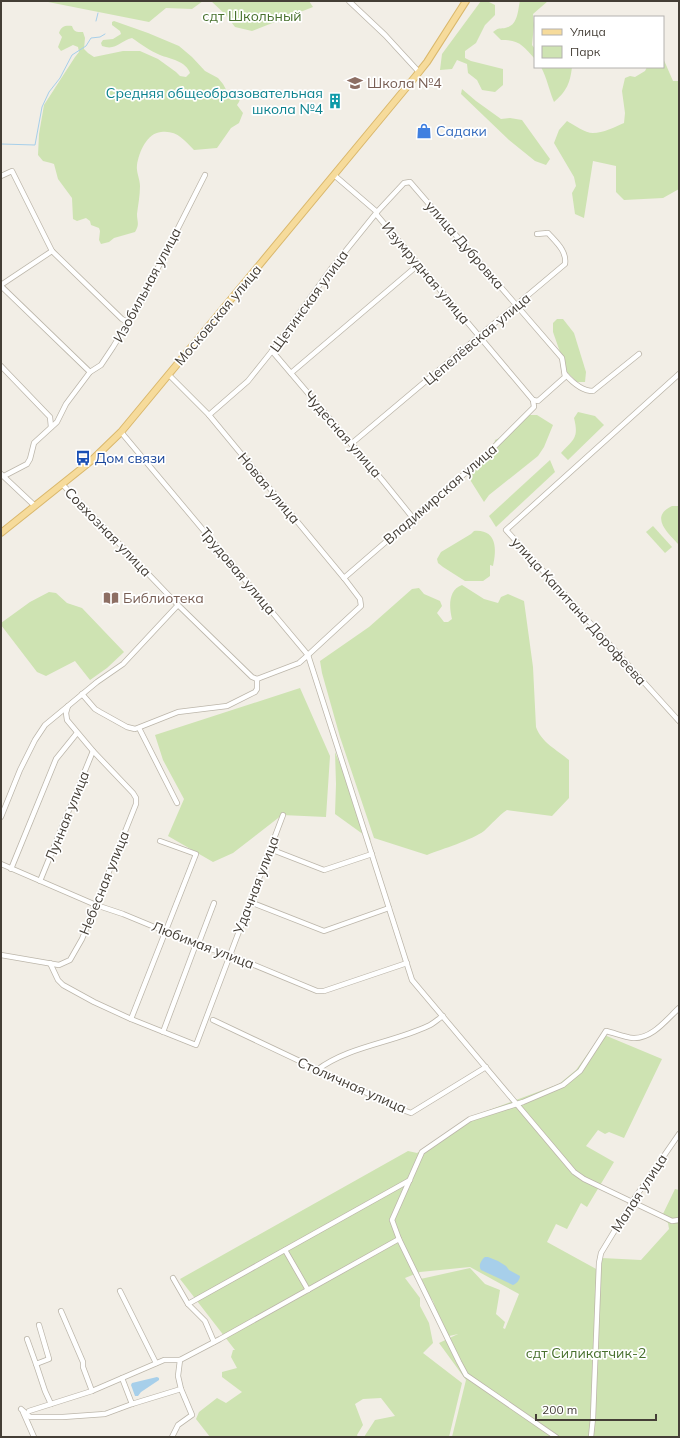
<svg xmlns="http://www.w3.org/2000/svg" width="680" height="1438" viewBox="0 0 680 1438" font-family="Mulish,sans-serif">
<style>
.green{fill:#cee3b2}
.water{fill:#a7cfea}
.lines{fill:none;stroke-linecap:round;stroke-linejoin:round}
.stream{stroke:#a7cfea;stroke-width:1}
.minor-casing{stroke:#bcb6aa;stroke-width:6}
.major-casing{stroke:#dab86c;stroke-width:8}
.minor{stroke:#fff;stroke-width:4.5}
.major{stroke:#f6db9b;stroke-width:6}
.labels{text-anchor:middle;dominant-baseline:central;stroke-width:3.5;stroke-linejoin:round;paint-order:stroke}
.park-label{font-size:14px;fill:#48712e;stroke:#fff}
.education-label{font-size:14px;fill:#785e54;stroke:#fff;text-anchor:start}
.culture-label{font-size:14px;fill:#0d838f;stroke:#fff;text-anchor:end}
.shop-label{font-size:14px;fill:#366cbe;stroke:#fff;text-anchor:start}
.street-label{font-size:14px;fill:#443e36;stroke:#fff}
.transit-label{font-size:14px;fill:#164399;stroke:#fff;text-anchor:start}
</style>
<rect width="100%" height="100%" fill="#f2eee6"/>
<g class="green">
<path d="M43 1H203L192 9 166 8 149 22Z"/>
<path d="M211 1H309L313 7 252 31 235 27 226 15Z"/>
<path d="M481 1H487L495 5V15L485 25 476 43 465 51V58L471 61 503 69V85L495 92 482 90 477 80 468 73 467 64 457 60 452 69 440 70 442 54Z"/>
<path d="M520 1H548L533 14 534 25 532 45 535 49V59C523 46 520 40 501 40L493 32C500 26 502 30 508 27 518 24 518 9 520 1Z"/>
<path d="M114 21 148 33 179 46 192 57 205 71 218 78 223 84 230 97 233 98 235 95 239 93C241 98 240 101 237 105L243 113 239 123 231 128 217 148 194 150C184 140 177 130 161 132 147 133 139 152 137 165 136 172 140 179 140 186 140 196 138 205 137 214 137 222 140 224 135 232L114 238 109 242 101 244 99 240 100 231 99 228 91 225 90 221 86 218 77 221 73 219 72 198 58 179 54 164 51 163 43 161 38 155 39 134 44 105 75 57 79 52 78 47 73 45 61 51 58 47 62 37 59 33C61 26 66 25 72 26 74 32 76 32 83 32L85 38 84 49 88 53 94 57 123 51H140L158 59 176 72 180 76 186 77 190 73C186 61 170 59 160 55 150 51 141 44 132 38 120 41 116 51 102 46L101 43 103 40 113 39 121 34 120 31 112 25V22Z"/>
<path d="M663 58 673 81H679V189L663 198 624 200 616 192V166L593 161 584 218 575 214 572 193 576 186 574 177 554 143 559 130 567 121C574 125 585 133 593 133 603 133 615 127 624 123L625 113 622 91 625 78 630 76 635 77 645 71 647 67H663Z"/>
<path d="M541 67H572C570 83 567 91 554 102 549 90 547 78 541 67Z"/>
<path d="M462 89 476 101 501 119 510 118 522 120 550 159 546 165 535 161 509 140 461 94Z"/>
<path d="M557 319H563L574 333 586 372 585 382H577L567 372 553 332V323Z"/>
<path d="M578 412 595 416 604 425 568 460 561 453C574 439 579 438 574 418Z"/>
<path d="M529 415H537L553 425 544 447 538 456 489 495 484 502 467 475 477 468 493 450 495 440 504 436 520 418Z"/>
<path d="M550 460 555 472 496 527 489 516Z"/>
<path d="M672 506H679V545C668 533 649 517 672 506Z"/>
<path d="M653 526 672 547 665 553 646 532Z"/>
<path d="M474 531C497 529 497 550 493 566L490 565V576L483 581H465L443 567 438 563 437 559 441 552 471 534Z"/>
<path d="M462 585 484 599 498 603 501 597 508 594 524 601 533 667 536 727C541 742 557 750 569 760V798L552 816 507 810C498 816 492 824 484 831 472 840 442 849 427 855L374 838 340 737 322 673 320 661 369 627 412 589 419 588 424 594 440 601 442 606 437 613 444 622H448L452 619C449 607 448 590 462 585Z"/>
<path d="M49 592 56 593 67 603 82 608 124 652 107 668 90 680 75 661 46 676 37 672 1 625V623L30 602Z"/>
<path d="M300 688 330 756 326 817 282 815 233 853 213 862 168 836 184 799 163 760 155 735Z"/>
<path d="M335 752 371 840 335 814 336 784Z"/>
<path d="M602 1034 662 1059 624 1138 609 1132 605 1134 598 1130 586 1146 614 1162 587 1207 581 1203 567 1229 556 1224 547 1242 598 1270 602 1258 641 1260 669 1229 668 1223 661 1218 675 1189 679 1190V1437H452L466 1380 439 1343 458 1334 445 1337 433 1301 416 1280 470 1268 485 1284 500 1290 496 1314 505 1322 503 1328 505 1329 519 1294 470 1267 420 1272 405 1278 420 1298V1306L429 1323 433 1343 423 1353 462 1383 449 1437H364L375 1420 395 1416 381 1398 363 1399 355 1404 363 1425 357 1435 358 1437H210L196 1419 199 1412 217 1398 226 1403 242 1392 222 1377V1372L237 1368 231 1357 233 1350H235L180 1279 408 1151 417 1153 473 1116 559 1084 576 1070Z"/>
</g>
<g class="water">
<path d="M485 1257H488L498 1261 506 1266 509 1270 520 1276C520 1280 516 1284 513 1285L481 1270C478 1266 481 1260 485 1257Z"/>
<path d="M157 1377 159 1378V1380L141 1392 138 1396H135L131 1385 132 1383Z"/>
</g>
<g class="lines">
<g class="stream">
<path d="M96 21 98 13"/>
<path d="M1 144 35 145 42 107 49 92 60 78 72 55 86 46 91 38 100 37 105 34"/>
</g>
<g class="minor-casing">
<g id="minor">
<path d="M349 1 385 35 419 72"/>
<path d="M334 175 377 212"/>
<path d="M1 176 12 171 52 251 122 319 129 323"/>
<path d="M1 285 52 251"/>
<path d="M1 286 90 372"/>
<path d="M272 351 383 481 413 518"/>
<path d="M1 366 50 417 51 427"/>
<path d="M291 373 418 265"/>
<path d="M565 374C572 382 582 391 593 391L639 354"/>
<path d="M679 374 506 530 679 721"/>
<path d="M209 415 248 381 272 351 331 269 377 212 404 183 410 182 562 358 565 377 538 401 533 400"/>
<path d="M121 432 308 655 361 606 360 599 344 578 209 415 169 375"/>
<path d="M351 444 565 264C567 251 556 242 548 233L537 234"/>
<path d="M1 474 35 506"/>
<path d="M4 476 27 464 30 459 34 443 57 422 66 404 90 372 101 365 113 347 141 301 205 175"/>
<path d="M62 484 178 605 252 677 257 679"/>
<path d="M344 578 485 456 534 407 533 400 376 214"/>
<path d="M257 679 299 663 308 655 412 980 574 1172 584 1179 672 1221 679 1220"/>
<path d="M82 694 95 709 100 712 127 727 135 729 178 712 227 706 255 692 257 689V679"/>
<path d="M139 728 177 803"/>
<path d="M1 817 20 770 35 740 45 725 97 682 123 664 178 605"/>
<path d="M270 849 324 870 372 854"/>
<path d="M1 864 96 905 123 914 198 945 230 955 317 991H324L407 963"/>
<path d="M11 869 56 759 77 733"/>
<path d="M40 881 93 751"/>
<path d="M250 902 324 931 389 908"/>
<path d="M198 945 214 903"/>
<path d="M1 955 59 965 70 960 82 939 136 804V798L133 793 93 751 67 720 66 713 68 706"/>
<path d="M50 963 58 980 63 985 94 1002 131 1019 196 1045 283 815"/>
<path d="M131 1019 196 854 160 841"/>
<path d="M213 1020 403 1110 411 1113 486 1067"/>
<path d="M163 1032 196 944"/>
<path d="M317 1070C349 1046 392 1043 428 1026 433 1024 438 1019 443 1016"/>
<path d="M285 1250 308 1290"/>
<path d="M173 1278 188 1304 205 1321 214 1342"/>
<path d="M120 1291 156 1363"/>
<path d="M188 1304 410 1180"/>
<path d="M61 1311 83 1362V1367L92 1391"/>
<path d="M27 1339 36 1364 49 1359 39 1325"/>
<path d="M36 1364 45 1391 51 1404"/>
<path d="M122 1378 132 1404 181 1389 178 1376 180 1360"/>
<path d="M21 1409 30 1417H63L105 1414 132 1404"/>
<path d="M29 1411 92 1391 164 1360H180L220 1339 399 1239"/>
<path d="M23 1412 34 1437"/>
<path d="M172 1437 178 1425 192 1415 181 1389"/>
<path d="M556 1437 466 1375 459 1362 399 1239 392 1220 422 1152 470 1119 523 1102 563 1085 580 1071 606 1031C615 1033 624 1037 633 1038 652 1039 666 1020 679 1008"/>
<path d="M591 1437 593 1418 599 1263 601 1253 632 1202 679 1134"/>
</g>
</g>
<g class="major-casing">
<path id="major" d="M1 533 91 461 121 432 415 77 427 62 466 1"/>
</g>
<use href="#minor" class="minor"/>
<use href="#major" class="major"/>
</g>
<defs>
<g id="school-bare" transform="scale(1.2)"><path d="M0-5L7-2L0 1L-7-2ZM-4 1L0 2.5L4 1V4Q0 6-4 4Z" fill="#8d6e63" stroke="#fff" stroke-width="2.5" paint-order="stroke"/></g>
<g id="building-bare" transform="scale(1.2)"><path d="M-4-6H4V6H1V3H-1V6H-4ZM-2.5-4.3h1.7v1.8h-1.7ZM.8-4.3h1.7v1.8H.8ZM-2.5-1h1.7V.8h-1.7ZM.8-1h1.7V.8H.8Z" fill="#0f9aa8" stroke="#fff" stroke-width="2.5" paint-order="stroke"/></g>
<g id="shop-bare" transform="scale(1.2)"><path d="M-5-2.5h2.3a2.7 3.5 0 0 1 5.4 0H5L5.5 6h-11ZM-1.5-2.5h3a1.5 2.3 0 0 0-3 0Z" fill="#3f7fe0" stroke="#fff" stroke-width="2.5" paint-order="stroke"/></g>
<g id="bus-bare" transform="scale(1.2)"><path d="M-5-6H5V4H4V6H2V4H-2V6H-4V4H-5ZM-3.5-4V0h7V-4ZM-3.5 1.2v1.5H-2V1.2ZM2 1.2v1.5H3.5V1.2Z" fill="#1a4fb4" stroke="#fff" stroke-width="2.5" paint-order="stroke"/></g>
<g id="library-bare" transform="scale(1.2)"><path d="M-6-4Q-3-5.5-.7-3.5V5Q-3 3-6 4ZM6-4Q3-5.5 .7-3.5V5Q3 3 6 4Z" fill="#8d6e63" stroke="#fff" stroke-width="2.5" paint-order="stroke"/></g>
</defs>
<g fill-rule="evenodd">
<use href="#school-bare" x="355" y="83"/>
<use href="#building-bare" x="335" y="101"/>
<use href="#shop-bare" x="424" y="131"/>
<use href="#bus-bare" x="83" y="458"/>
<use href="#library-bare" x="111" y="598"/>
</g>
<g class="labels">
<g class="park-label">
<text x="252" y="16">сдт Школьный</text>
<text x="586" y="1353">сдт Силикатчик-2</text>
</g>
<g class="education-label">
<text x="367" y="83">Школа №4</text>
<text x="123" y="598">Библиотека</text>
</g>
<g class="culture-label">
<text x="323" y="93">Средняя общеобразовательная<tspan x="323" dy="16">школа №4</tspan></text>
</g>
<g class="shop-label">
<text x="436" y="131">Садаки</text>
</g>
<g class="street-label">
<text transform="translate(465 245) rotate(49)">улица Дубровка</text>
<text transform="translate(426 273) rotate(50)">Изумрудная улица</text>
<text transform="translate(147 285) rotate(-62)">Изобильная улица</text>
<text transform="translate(309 301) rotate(-54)">Щетинская улица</text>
<text transform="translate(218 315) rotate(-50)">Московская улица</text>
<text transform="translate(477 339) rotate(-40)">Цепелёвская улица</text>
<text transform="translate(343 434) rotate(49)">Чудесная улица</text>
<text transform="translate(269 488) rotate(50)">Новая улица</text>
<text transform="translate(440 494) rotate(-41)">Владимирская улица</text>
<text transform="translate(108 532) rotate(46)">Совхозная улица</text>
<text transform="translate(238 571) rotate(50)">Трудовая улица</text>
<text transform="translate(579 611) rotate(48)">улица Капитана Дорофеева</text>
<text transform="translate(67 816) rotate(-68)">Лунная улица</text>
<text transform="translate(104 883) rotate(-68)">Небесная улица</text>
<text transform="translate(256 885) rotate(-69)">Удачная улица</text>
<text transform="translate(203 945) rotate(21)">Любимая улица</text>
<text transform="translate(352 1085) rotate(24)">Столичная улица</text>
<text transform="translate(639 1193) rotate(-57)">Малая улица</text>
</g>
<g class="transit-label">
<text x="95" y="458">Дом связи</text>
</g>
</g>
<rect width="680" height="1438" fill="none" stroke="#443e36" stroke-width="4"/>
<rect x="534" y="16" width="130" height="52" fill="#ffffff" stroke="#b4b2af"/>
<rect x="542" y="29" width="20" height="6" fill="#f6db9b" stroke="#b4b2af"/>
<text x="570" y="36" font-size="12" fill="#443e36">Улица</text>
<rect x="542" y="46" width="20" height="12" fill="#cee3b2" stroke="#b4b2af"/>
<text x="570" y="56" font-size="12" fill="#443e36">Парк</text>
<path d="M536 1414v6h120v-6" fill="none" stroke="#443e36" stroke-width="2"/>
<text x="542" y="1414" font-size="12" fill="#443e36" stroke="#ffffff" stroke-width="3" paint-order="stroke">200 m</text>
</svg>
